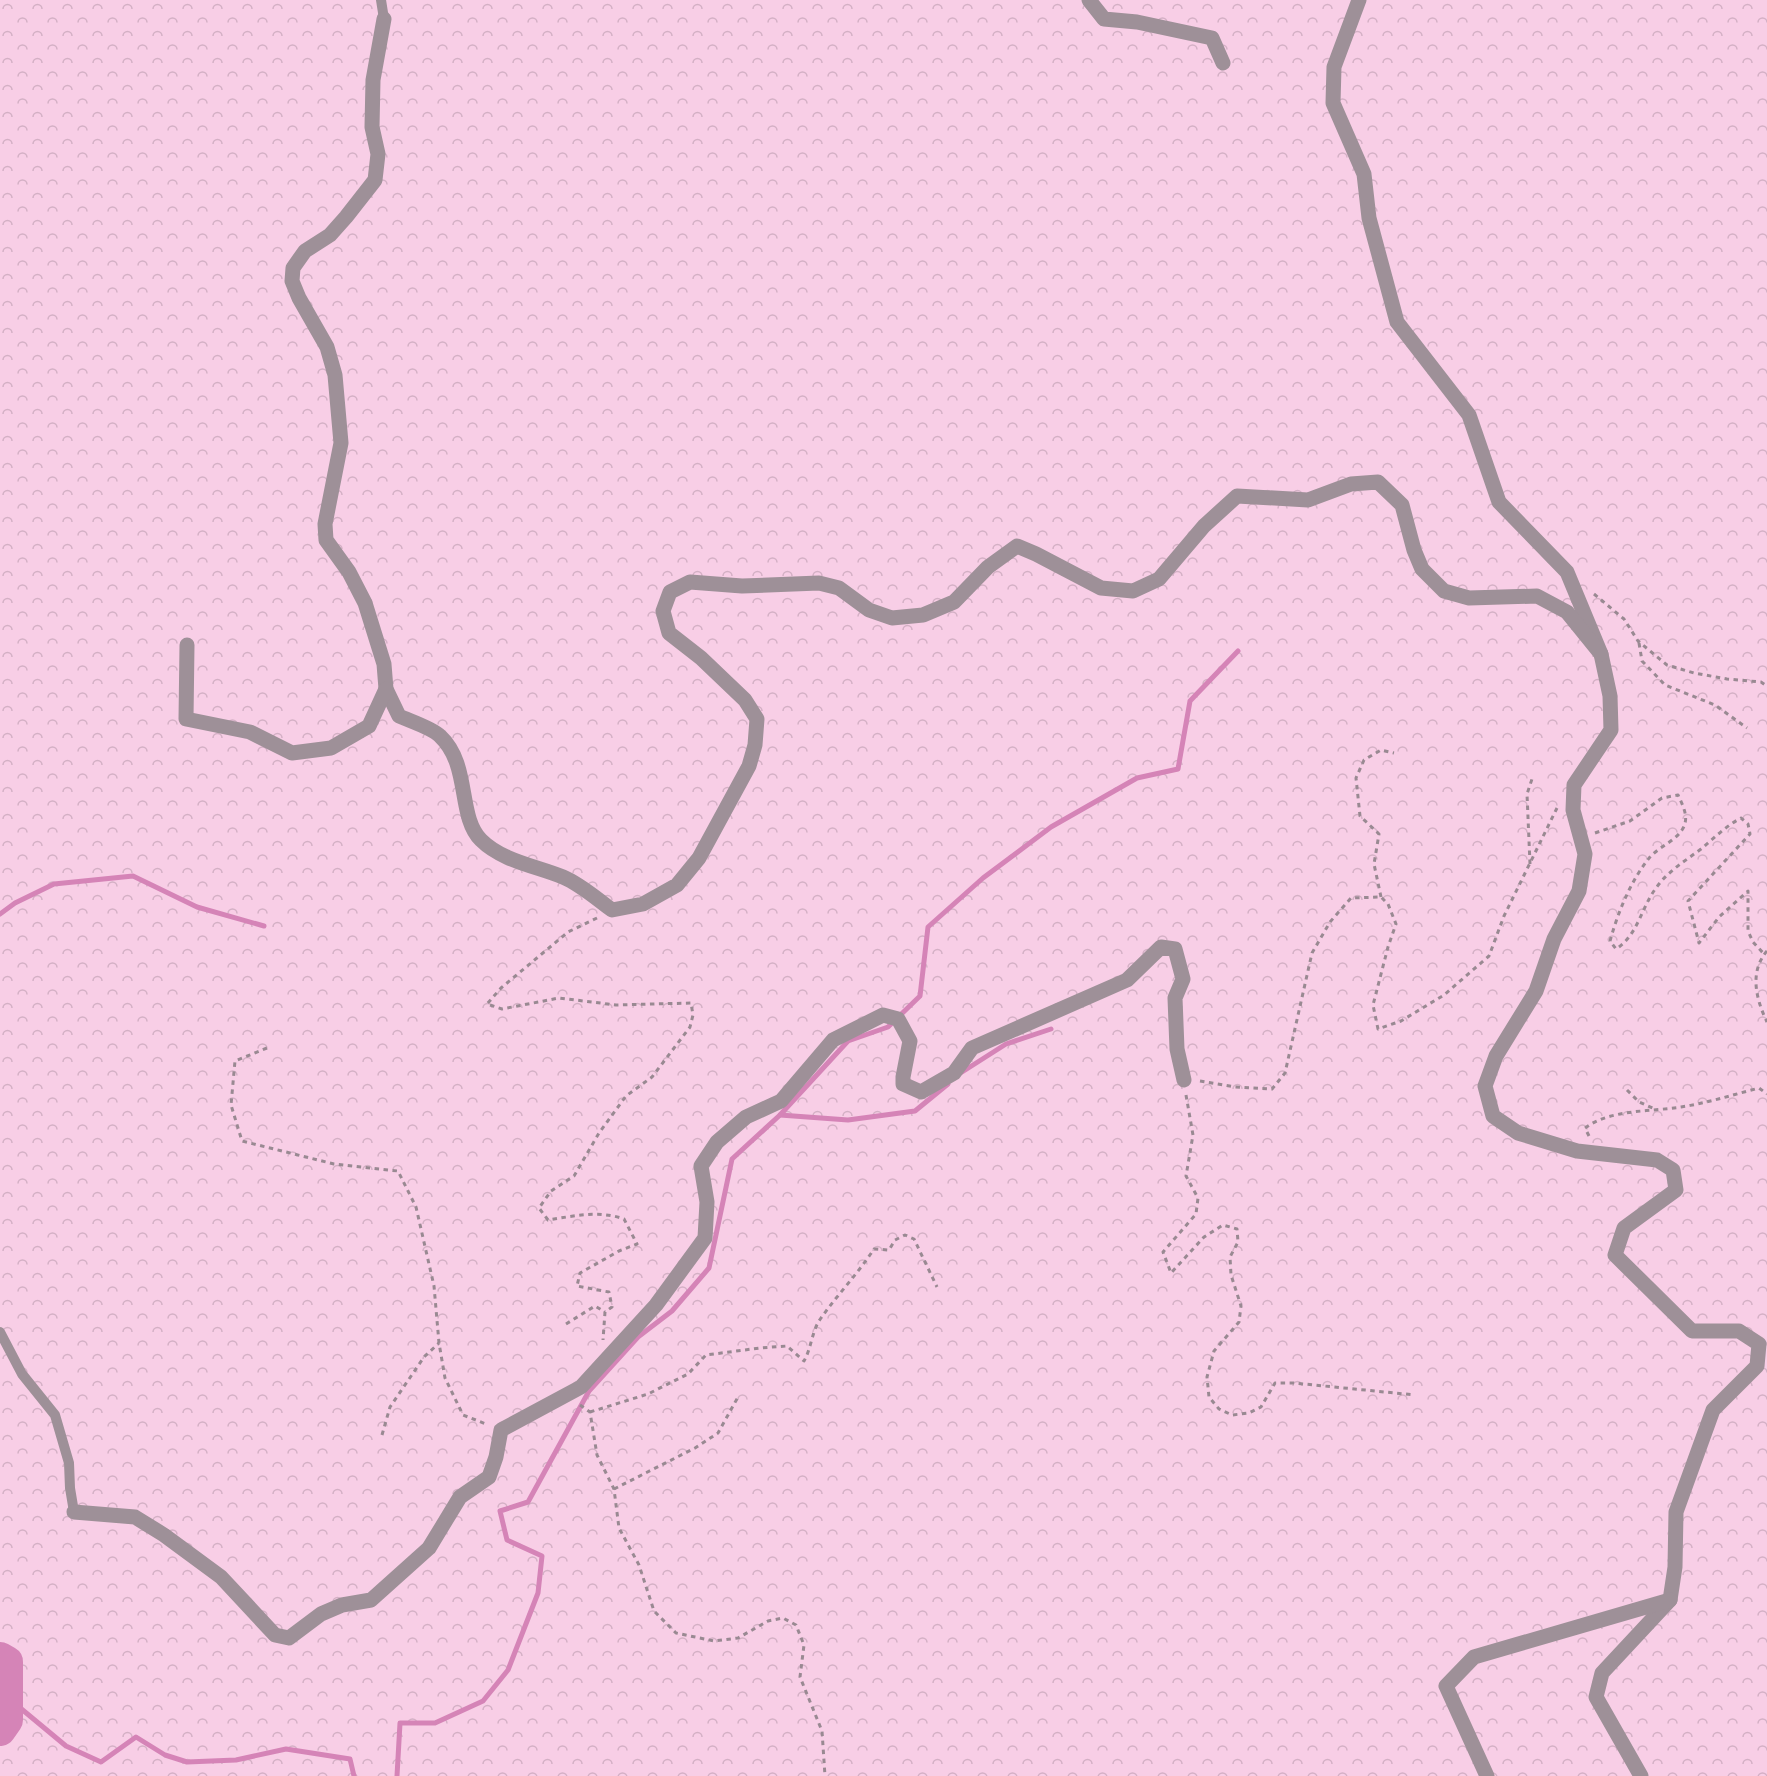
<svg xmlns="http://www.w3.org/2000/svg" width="1767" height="1776" viewBox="0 0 1767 1776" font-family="'Crimson Pro',serif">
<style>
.forest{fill:url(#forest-crowns)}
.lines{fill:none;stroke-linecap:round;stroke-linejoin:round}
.stream{stroke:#d584b7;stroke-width:5}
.river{stroke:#d584b7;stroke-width:32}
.path{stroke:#998992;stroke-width:3;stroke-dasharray:4.5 4.5;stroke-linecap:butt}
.lane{stroke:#9e9098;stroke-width:10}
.street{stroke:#9e9098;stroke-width:15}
</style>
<defs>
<pattern id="forest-crowns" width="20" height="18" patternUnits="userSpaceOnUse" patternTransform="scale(1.5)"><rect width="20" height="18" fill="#f8cee6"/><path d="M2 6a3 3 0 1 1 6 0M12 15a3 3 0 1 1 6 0" fill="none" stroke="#d4b0c5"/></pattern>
</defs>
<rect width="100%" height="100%" fill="#fce8f3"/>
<rect class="forest" x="0" y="0" width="1767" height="1776"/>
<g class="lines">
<g class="stream">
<path d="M0 914 15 903 54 884 133 876 197 907 264 926"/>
<path d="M962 1072 1006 1044 1051 1029"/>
<path d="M780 1115 848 1120 915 1111 948 1084"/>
<path d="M7 1697 66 1746 101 1762 136 1737 165 1755 187 1762 236 1760 286 1749 350 1759 354 1776"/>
<path d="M397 1776 400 1723H435L483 1701 508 1670 538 1593 542 1556 507 1540 500 1511 528 1502 589 1391 638 1337 672 1311 709 1268 732 1159 780 1115 848 1041 888 1027 920 996 928 927 983 878 1051 827 1137 778 1178 769 1190 701 1238 651"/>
</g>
<path class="river" d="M0 1658 7 1662V1720L0 1730"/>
<g class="path">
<path d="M1594 594 1624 619 1638 641 1667 665 1694 673 1727 679 1761 682 1767 686"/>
<path d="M1639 643 1642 661 1665 685 1715 705 1747 728"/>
<path d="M1595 833 1630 821 1662 798 1678 795C1683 806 1690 818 1682 830 1675 841 1659 847 1650 857 1631 880 1618 912 1610 941L1616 949C1638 935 1641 908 1656 888 1668 871 1685 861 1701 849 1714 838 1726 826 1741 818L1748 824 1750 834 1688 901 1699 943 1719 917 1748 891V931L1753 942 1764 954"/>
<path d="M1530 864 1527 794 1533 776"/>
<path d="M1381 897 1374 864 1379 834 1360 816 1356 778 1364 760 1381 750 1394 753"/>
<path d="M597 918 568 932 501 988 487 1004 502 1009 559 998 616 1005 691 1003 693 1015 690 1027 652 1077 626 1096 599 1133 574 1176 551 1191 539 1208 548 1220C574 1216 599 1210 624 1219L637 1244 619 1251 580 1273 577 1286 609 1292 612 1307 605 1312 603 1340"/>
<path d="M1767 951C1749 972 1756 999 1767 1022"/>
<path d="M267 1048 235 1061 231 1105 242 1141 334 1164 398 1171 416 1207 434 1286 439 1343 445 1378 463 1415 486 1424"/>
<path d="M1200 1081 1235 1087 1272 1089 1285 1073 1312 953 1330 922 1351 898 1381 897 1388 904 1396 924 1388 947 1373 1005 1378 1029 1401 1021 1444 995 1489 956 1504 916 1557 808"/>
<path d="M1627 1090 1639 1102 1655 1109"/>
<path d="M1186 1095 1193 1135 1186 1176 1198 1198 1196 1214 1163 1252 1171 1273 1204 1237 1223 1225 1237 1229 1238 1242 1230 1257 1231 1275 1241 1306 1239 1322 1214 1351 1207 1377 1209 1397 1219 1409 1232 1415 1249 1413 1261 1407 1275 1383H1294L1415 1395"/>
<path d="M1589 1136 1585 1128C1611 1109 1649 1112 1681 1107 1707 1103 1732 1095 1759 1088L1767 1094"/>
<path d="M566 1324 595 1306 605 1312"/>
<path d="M580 1405 590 1412 597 1455 614 1489 619 1528 639 1565 654 1611 676 1633 714 1641 738 1638 768 1621 783 1618 796 1625 804 1645 800 1677 822 1731 825 1776"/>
<path d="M590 1412 648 1394 688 1374 706 1355 760 1348 787 1346 804 1361C811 1349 812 1332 819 1321 836 1296 857 1275 874 1249L889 1250 895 1240 905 1235 914 1239 937 1287"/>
<path d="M382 1435 390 1407 424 1357 439 1343"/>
<path d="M614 1489 695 1448 718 1433 738 1397"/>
</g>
<g class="lane">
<path d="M381 0 384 19"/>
<path d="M0 1332 22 1374 55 1415 69 1463 70 1488 74 1512"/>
</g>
<g class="street">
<path d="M1089 0 1104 19 1137 22 1212 38 1223 63"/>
<path d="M1359 0 1334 67 1333 103 1364 174 1369 218 1397 322 1469 415 1499 502 1567 572 1601 654 1610 696 1611 730 1574 785 1573 810 1585 854 1579 891 1554 939 1536 991 1496 1056 1485 1086 1493 1116 1518 1133 1577 1151 1657 1160 1673 1170 1676 1190 1624 1228 1615 1255 1692 1331H1739L1759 1344 1757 1366 1713 1410 1676 1512 1675 1567 1670 1600 1602 1673 1596 1697 1641 1776"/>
<path d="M384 19 373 80 372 127 378 154 375 180 346 217 330 235 305 251 293 268 292 281 299 298 327 347 335 375 341 443 325 524 326 540 349 572 365 603 384 664 386 689 399 716C410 721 432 728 440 736 471 765 457 816 481 840 502 861 536 866 563 877 580 884 597 899 612 910L643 904 677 885 699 858 749 766 755 745 757 719 745 700 701 658 669 633 663 611 670 592 690 582 742 586 819 583 839 588 869 610 892 618 923 615 954 602 988 567 1017 546 1036 554 1101 588 1133 591 1159 579 1204 526 1237 496 1308 500 1351 484 1378 482 1402 505 1414 550 1422 569 1444 591 1469 598 1537 596 1567 612 1601 654"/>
<path d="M187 645 186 719 250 732 292 753 331 748 369 726 386 689"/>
<path d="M74 1512 135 1517 164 1535 221 1577 275 1635 289 1638 321 1614 342 1605 371 1600 429 1548 460 1497 489 1477 496 1457 501 1430 581 1387 656 1305 705 1238 707 1202 701 1166 717 1142 746 1117 781 1101 833 1040 883 1015 898 1019 910 1041 903 1077V1084L921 1092 954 1073 972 1048 1127 980 1161 947 1175 949 1183 979 1175 998 1177 1049 1184 1080"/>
<path d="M1487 1776 1446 1686 1474 1657 1670 1600"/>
</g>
</g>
</svg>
